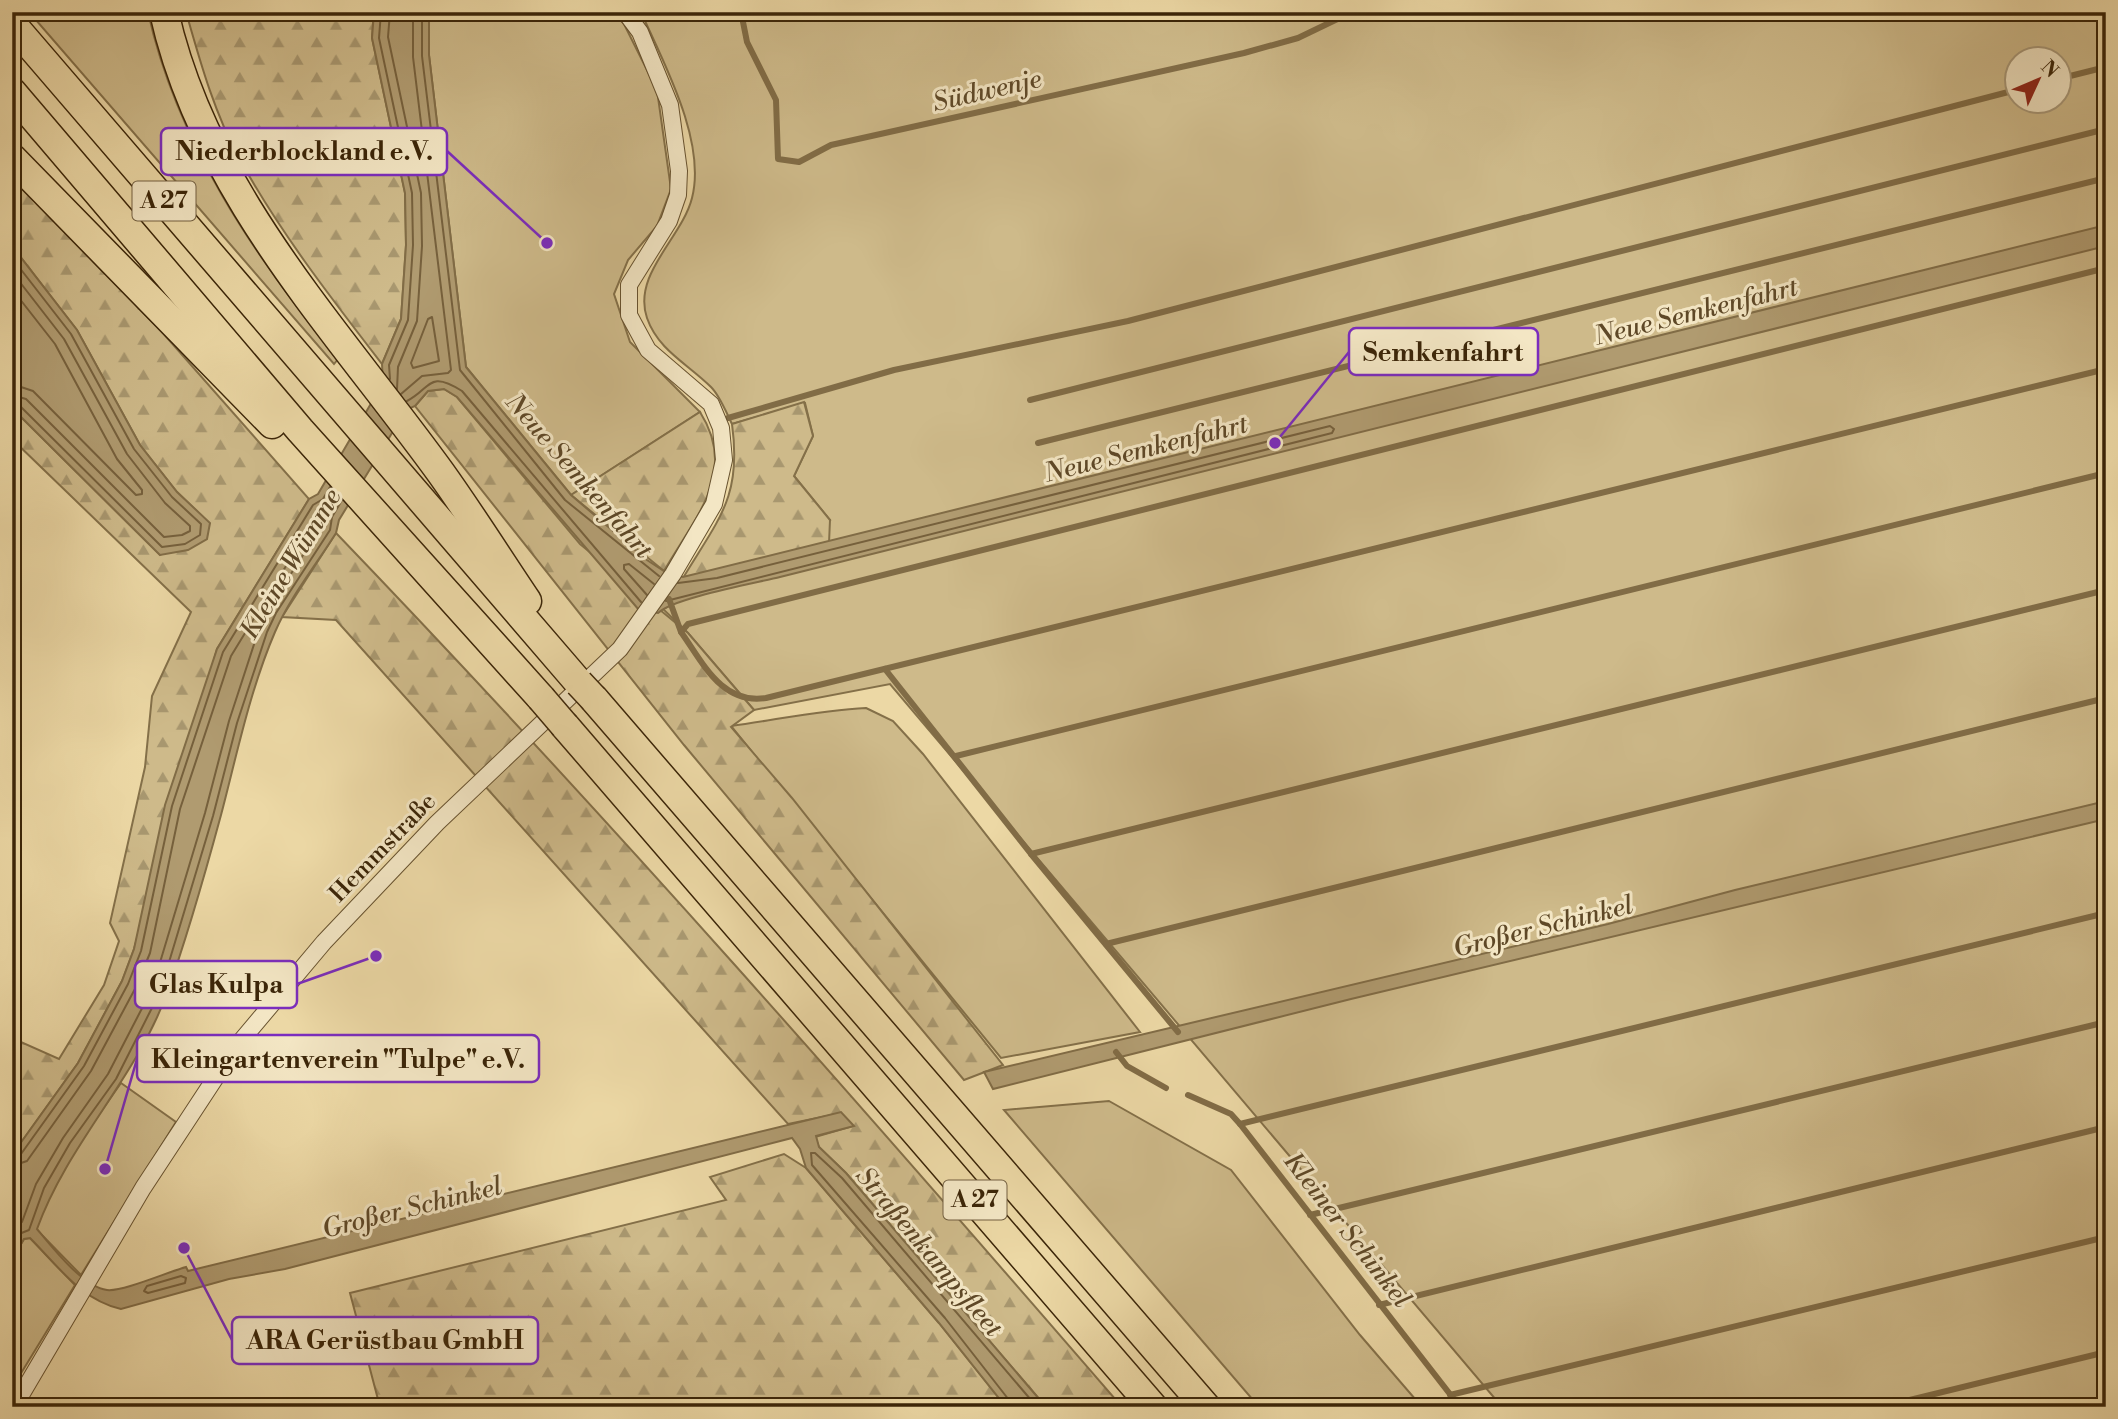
<svg xmlns="http://www.w3.org/2000/svg" width="2118" height="1419" viewBox="0 0 2118 1419" font-family="'Libre Bodoni',serif">
<style>
.green{fill:#ceba8a;stroke:#847049;stroke-width:2;fill-rule:evenodd}
.forest{fill:url(#forest-firs);stroke:#847049;stroke-width:2}
.water{fill:#b09b70;stroke:#816c46;stroke-width:2}
.lines{fill:none;stroke-linecap:round;stroke-linejoin:round}
.shore{stroke:#76603c;stroke-width:2}
.stream{stroke:#816c46;stroke-width:6}
.street-casing{stroke:#67522f;stroke-width:18}
.highway-casing{stroke:#3b2508;stroke-width:31}
.street{stroke:#f3e6c4;stroke-width:16}
.highway{stroke:#ecd8a5;stroke-width:28}
.highway-bridge-casing{stroke:#3b2508;stroke-width:31;stroke-linecap:butt}
.highway-bridge{stroke:#ecd8a5;stroke-width:28}
.labels{text-anchor:middle;dominant-baseline:central;stroke-width:6;stroke-linejoin:round;paint-order:stroke}
.shield{fill:#f3e6c4;stroke:#725f40;stroke-width:2}
.shield-label{font-size:23px;font-weight:bold;fill:#3b2508}
.street-label{font-size:24px;fill:#3b2508;stroke:#f3e6c4}
.water-label{font-size:26px;font-style:italic;fill:#5e4827;stroke:#f3e6c4}
.leader{fill:none;stroke:#7b2cbf;stroke-width:2.5}
.callout-dot{fill:#7b2cbf;stroke:#f3e6c4;stroke-width:2.5}
.callout{fill:#f3e6c4;stroke:#7b2cbf;stroke-width:2.5}
.callout-label{font-size:26px;text-anchor:middle;font-weight:bold;fill:#3b2508}
</style>
<defs>
<pattern id="forest-firs" width="22" height="20" patternUnits="userSpaceOnUse" patternTransform="scale(1.75)"><rect width="22" height="20" fill="#ceba8a"/><path d="M5 1l3.5 6h-7zM16 11l3.5 6h-7z" fill="#a8976f"/></pattern>
</defs>
<rect width="100%" height="100%" fill="#ecd8a5"/>
<filter id="stains"><feTurbulence type="fractalNoise" baseFrequency=".00286" numOctaves="4"/><feColorMatrix values="0 0 0 0 .2 0 0 0 0 .09 0 0 0 0 .02 0 0 0 .5 -.17"/></filter>
<radialGradient id="worn" r=".72"><stop offset=".6" stop-color="#630" stop-opacity="0"/><stop offset="1" stop-color="#630" stop-opacity=".3"/></radialGradient>
<g class="green">
<path d="M29 12H148C177 143 255 257 338 359L334 364Z"/>
<path d="M429 12H614L624 24 657 90 671 189 657 226 628 260 614 294 630 342 700 412 571 495 466 367 429 55Z"/>
<path d="M654 12H2106V1407H1502L890 684 754 710 688 633 663 609 830 520 794 476 813 436 805 403 732 424C726 412 720 396 711 387 688 364 658 350 647 318 632 274 682 238 692 198 706 144 667 69 645 21ZM2016 60H2058V102H2016Z"/>
<path d="M866 708 893 721 923 754 1140 1032 1001 1058 731 726C776 720 821 710 866 708Z"/>
<path d="M121 1083 176 1122 81 1275 36 1229C56 1174 88 1130 121 1083Z"/>
<path d="M1109 1101 1231 1170 1360 1335 1422 1407H1259L1004 1110Z"/>
<path d="M30 1238 75 1285 12 1388V1259L24 1239Z"/>
</g>
<g class="forest">
<path d="M186 12H374L372 38 405 193 406 245 401 319 382 364C331 298 279 231 239 158 214 112 200 61 186 12Z"/>
<path d="M12 178 162 332 309 499 217 649 134 949 122 981 78 1063 12 1155V1038L59 1059 104 985 119 941 110 923 145 767 152 696 191 612 12 439V408L160 555 209 523 177 492 140 445 77 330 12 246Z"/>
<path d="M444 389 457 397 580 544 688 633 754 710 731 727 792 798 1003 1065 964 1080 684 745 415 406 428 391Z"/>
<path d="M804 402 813 436 794 476 830 520 829 543 683 578C719 518 742 497 732 424Z"/>
<path d="M700 412C739 473 694 518 664 571L571 495Z"/>
<path d="M336 533C607 815 866 1111 1122 1407H1046L846 1173 819 1147 815 1137 853 1126 841 1113 788 1124 336 620 282 617Z"/>
<path d="M784 1154 806 1168 939 1323 1006 1407H685L683 1399 645 1407H380L350 1293 726 1200 710 1177Z"/>
</g>
<g class="water">
<path d="M374 12H429V55L466 367 571 495 647 560 664 571 683 577 2106 225V246L780 577C756 583 673 598 658 613L639 610 457 397 444 389 428 391 415 406 406 410 339 520 336 533C316 565 290 597 275 632 250 690 237 754 221 815 205 874 188 935 167 993 136 1079 68 1143 37 1229 52 1247 83 1287 107 1290 122 1292 168 1272 186 1267L188 1271 841 1112 854 1126 816 1136 819 1147 846 1173 1046 1407H1006L939 1323 806 1168 800 1149 792 1138 285 1269 229 1279 121 1309C81 1300 58 1266 30 1238L24 1239 12 1259V1155L78 1063 122 981 134 949 165 805 217 649 309 499 318 494 383 383 382 364 401 319 406 245 405 193 372 38Z"/>
<path d="M12 246 77 330 140 445 177 492 210 523 207 539 188 550 160 555 12 408Z"/>
<path d="M2106 801V819L1351 999 993 1089 984 1072 1608 924 1735 890Z"/>
</g>
<g class="lines">
<g class="shore">
<path d="M381 12 379 38 412 193 413 245 408 320 389 365 390 379"/>
<path d="M390 12 388 37 421 193 422 246 417 321 398 367 397 389"/>
<path d="M422 12V56L460 370 565 500 659 576"/>
<path d="M12 258 71 334 134 449 172 497 201 524 200 535 185 544 162 547 20 406 12 403"/>
<path d="M12 272 64 339 127 454 165 503 190 526V531L182 535 164 537 26 399 12 395"/>
<path d="M12 289 55 344 117 459 142 490V494L136 495 33 391 12 384"/>
<path d="M432 317 439 361 413 368 411 363 428 319Z"/>
<path d="M401 394 422 376 448 373 451 370 413 57V12"/>
<path d="M407 401C431 389 428 369 462 391L641 602"/>
<path d="M647 595 624 569V565L629 564 654 584"/>
<path d="M666 601 1332 433 1334 429 1330 426 717 578 678 583"/>
<path d="M12 1157 21 1154 84 1066 128 984 141 951 172 806 223 652 313 505 323 499 330 487"/>
<path d="M12 1166 27 1161 91 1071 136 987 150 953 180 809 231 656 316 517 321 515V527L269 608 259 629 229 721 205 813 152 989 108 1074 63 1138 36 1184 22 1222 12 1229"/>
<path d="M12 1245 19 1234 29 1230 44 1188 70 1143 116 1079 160 992 213 816 237 723 267 632 276 613 330 530 332 517 342 500"/>
<path d="M181 1276 186 1278 185 1283 148 1293 144 1291 147 1286Z"/>
<path d="M1011 1407 1009 1400 945 1318 812 1165 811 1153H815L842 1178 1037 1407"/>
</g>
<g class="stream">
<path d="M741 12 747 42 776 100 778 159 799 162 831 145 1244 53 1298 38 1352 12"/>
<path d="M2058 79 2106 67"/>
<path d="M2106 268 688 624 681 632C703 663 722 705 766 698L2106 369"/>
<path d="M1030 400 2106 129"/>
<path d="M728 418 894 370 1128 321 2016 90"/>
<path d="M1038 443 2106 178"/>
<path d="M669 599 681 632"/>
<path d="M885 669 1031 854 1178 1032"/>
<path d="M956 756 2106 473"/>
<path d="M1031 854 2106 590"/>
<path d="M1106 944 2106 698"/>
<path d="M1116 1052 1127 1066 1166 1088"/>
<path d="M1188 1095 1231 1114 1240 1124 1460 1407"/>
<path d="M1240 1124 2106 913"/>
<path d="M1310 1215 2106 1022"/>
<path d="M1379 1305 2106 1127"/>
<path d="M1450 1395 2106 1237"/>
<path d="M1881 1407 2106 1352"/>
</g>
<g class="street-casing">
<path id="street" d="M14 1407 143 1188 235 1048 324 942 437 823 620 649 673 574 714 504 724 460 721 428 711 404 648 350 629 315V285L669 221 678 195 679 171 670 105 640 32 625 12"/>
</g>
<g class="highway-casing">
<g id="highway">
<path d="M164 12C204 192 336 328 441 473 471 515 498 558 527 601"/>
<path d="M12 24 579 683"/>
<path d="M12 92 300 430 541 698"/>
<path d="M12 158 272 424"/>
<path d="M594 699 1206 1407"/>
<path d="M565 726 1153 1407"/>
</g>
</g>
<use href="#street" class="street"/>
<use href="#highway" class="highway"/>
<g class="highway-bridge-casing">
<g id="highway-bridge">
<path d="M579 683 594 699"/>
<path d="M541 698 565 726"/>
</g>
</g>
<use href="#highway-bridge" class="highway-bridge"/>
</g>
<g class="labels">
<g class="shield">
<rect x="132.5" y="181.5" width="63" height="39" rx="5"/>
<rect x="943.5" y="1180.5" width="63" height="39" rx="5"/>
</g>
<g class="shield-label">
<text x="164" y="201">A 27</text>
<text x="975" y="1200">A 27</text>
</g>
<g class="street-label">
<text transform="translate(383 848) rotate(-46)">Hemmstraße</text>
</g>
<g class="water-label">
<text transform="translate(987 91) rotate(-13)">Südwenje</text>
<text transform="translate(1696 312) rotate(-14)">Neue Semkenfahrt</text>
<text transform="translate(1146 449) rotate(-14)">Neue Semkenfahrt</text>
<text transform="translate(579 476) rotate(49)">Neue Semkenfahrt</text>
<text transform="translate(291 564) rotate(-59)">Kleine Wümme</text>
<text transform="translate(1543 927) rotate(-14)">Großer Schinkel</text>
<text transform="translate(412 1208) rotate(-14)">Großer Schinkel</text>
<text transform="translate(1347 1230) rotate(52)">Kleiner Schinkel</text>
<text transform="translate(929 1252) rotate(50)">Straßenkampsfleet</text>
</g>
</g>
<path class="leader" d="M547 243L447 151M1275 443L1349 352M376 956L297 984M105 1169L137 1059M184 1248L232 1340"/>
<g class="callout-dot">
<circle cx="547" cy="243" r="7"/>
<circle cx="1275" cy="443" r="7"/>
<circle cx="376" cy="956" r="7"/>
<circle cx="105" cy="1169" r="7"/>
<circle cx="184" cy="1248" r="7"/>
</g>
<g class="callout">
<rect x="161" y="128" width="286" height="47" rx="7"/>
<rect x="1349" y="328" width="189" height="47" rx="7"/>
<rect x="135" y="961" width="162" height="47" rx="7"/>
<rect x="137" y="1035" width="402" height="47" rx="7"/>
<rect x="232" y="1317" width="306" height="47" rx="7"/>
</g>
<g class="callout-label">
<text x="304" y="160">Niederblockland e.V.</text>
<text x="1443" y="361">Semkenfahrt</text>
<text x="216" y="993">Glas Kulpa</text>
<text x="338" y="1068">Kleingartenverein "Tulpe" e.V.</text>
<text x="385" y="1349">ARA Gerüstbau GmbH</text>
</g>
<rect width="2118" height="1419" fill="none" stroke="#ecd8a5" stroke-width="42"/>
<rect x="14" y="14" width="2090" height="1391" fill="none" stroke="#3b2508" stroke-width="3.5"/>
<rect x="21" y="21" width="2076" height="1377" fill="none" stroke="#3b2508" stroke-width="2"/>
<g transform="translate(2038 80) rotate(46)"><circle r="33" fill="#f3e6c4" stroke="#a99979" stroke-width="2"/>
<path d="M0-5L12 26L0 18L-12 26Z" fill="#8f2418"/>
<text y="-10" font-size="19" font-weight="bold" text-anchor="middle" fill="#3b2508">N</text>
</g>
<rect width="100%" height="100%" filter="url(#stains)"/>
<rect width="100%" height="100%" fill="url(#worn)"/>
</svg>
